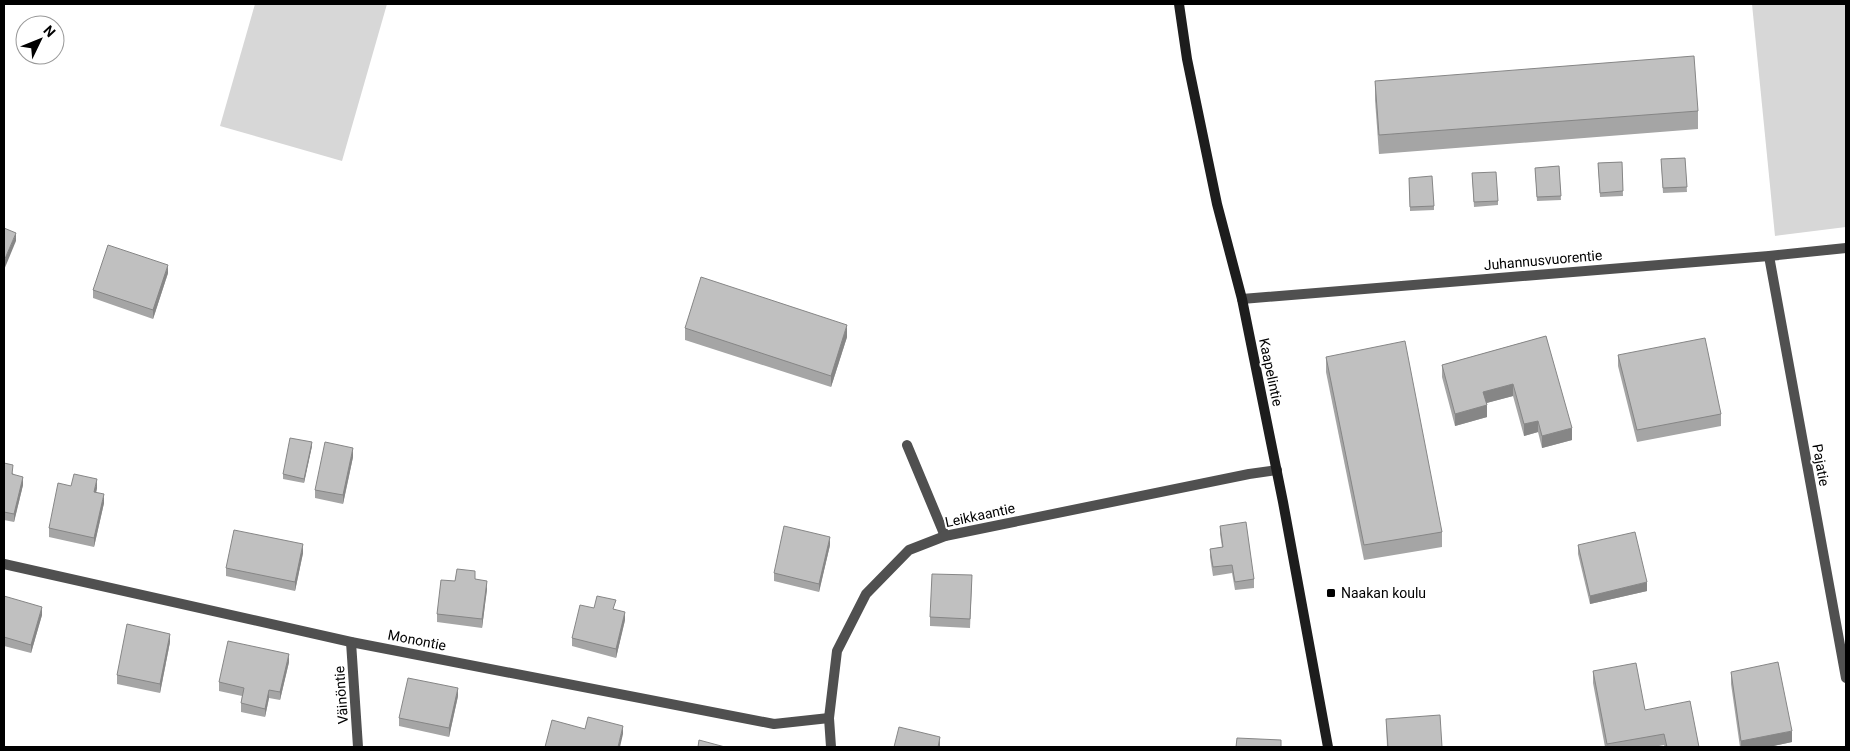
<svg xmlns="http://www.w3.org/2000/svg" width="1850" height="751" viewBox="0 0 1850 751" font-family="Roboto,sans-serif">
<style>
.green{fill:#d7d7d7}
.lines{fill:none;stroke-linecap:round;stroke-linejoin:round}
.lane{stroke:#505050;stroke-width:10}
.street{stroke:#505050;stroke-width:10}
.secondary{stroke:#1d1d1d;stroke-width:10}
.wall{fill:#a5a5a5}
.shaded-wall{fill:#868686}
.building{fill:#c0c0c0;stroke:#868686}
.poi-dot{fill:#000;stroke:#fff;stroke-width:2}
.labels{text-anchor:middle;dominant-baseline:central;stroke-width:4;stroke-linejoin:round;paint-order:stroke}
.street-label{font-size:14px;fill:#000;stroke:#fff}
.poi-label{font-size:14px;fill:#000;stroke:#fff;text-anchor:start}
</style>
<rect width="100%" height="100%" fill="#fff"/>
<g class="green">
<path d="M255 4H387L342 161 220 126Z"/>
<path d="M1752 4H1846V227L1775 236Z"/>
</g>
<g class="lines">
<path class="lane" d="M907 445 945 536"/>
<g class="street">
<path d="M1769 256 1846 678"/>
<path d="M1242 299 1769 256 1846 248"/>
<path d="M4 564 351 642 774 724 829 718"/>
<path d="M351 642 358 747"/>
<path d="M831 747 829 718 837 651 866 594 909 550 945 536 1249 474 1277 470"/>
</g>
<path class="secondary" d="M1179 4 1187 59 1217 204 1242 299 1283 502 1328 747"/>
</g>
<g class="wall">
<path d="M1375 81 1698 111V129L1379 154 1375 100Z"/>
<path d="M1685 158 1687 192 1663 193 1661 159Z"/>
<path d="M1622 162 1623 196 1600 197 1598 163Z"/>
<path d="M1559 166 1561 200 1537 201 1535 168Z"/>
<path d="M1472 173 1498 201V205L1474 207Z"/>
<path d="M1409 178 1434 206V210L1410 211Z"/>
<path d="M168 273 153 319 93 298V290Z"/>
<path d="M685 328 847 337 831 387 685 340Z"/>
<path d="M1546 336 1572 440 1542 448 1538 432 1524 436 1513 396 1486 403 1487 417 1455 426 1442 377V365Z"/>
<path d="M1618 355 1721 414V426L1637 442 1618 366Z"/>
<path d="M1326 357 1442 532V547L1364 560 1326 372Z"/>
<path d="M312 446 304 483 283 479V474Z"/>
<path d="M353 457 343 504 315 498V490Z"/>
<path d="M4 463 23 485 14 522 4 520Z"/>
<path d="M71 486 97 488 96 493 104 503 94 547 49 537V528Z"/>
<path d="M1220 526 1254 579V588L1235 590 1232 573 1213 576 1210 557V549L1222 547 1220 534Z"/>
<path d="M830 545 819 592 774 581V573Z"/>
<path d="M1578 545 1647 591 1590 604 1578 554Z"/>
<path d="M303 553 295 591 226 576V568Z"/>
<path d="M475 579 487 589 482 628 437 622V614L455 581Z"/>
<path d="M972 583 970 628 930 626V617Z"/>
<path d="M4 596 42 615 31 653 4 646Z"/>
<path d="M594 608 615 609 625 620 616 658 572 646V638Z"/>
<path d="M170 642 160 693 117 684V675Z"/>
<path d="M289 662 280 700 269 698 265 717 241 712V703L242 696 219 691V682Z"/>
<path d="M1593 671 1645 710 1699 747H1665L1664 745 1654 747H1605L1593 683Z"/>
<path d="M1731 672 1792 742 1769 747H1740L1731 684Z"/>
<path d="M458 696 449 737 399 726V718Z"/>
<path d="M1386 719 1442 747H1387Z"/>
</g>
<g class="shaded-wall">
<path d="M16 233V241L4 270V261Z"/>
<path d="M168 265V273L153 319V310Z"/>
<path d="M847 325V337L831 387V376Z"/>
<path d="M1513 384V396L1483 404V392Z"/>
<path d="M1487 405V417L1455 426V414Z"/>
<path d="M1538 421V432L1524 436V424Z"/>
<path d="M1572 428V440L1542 448V436Z"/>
<path d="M312 442V446L304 483V479Z"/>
<path d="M353 448V457L343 504V495Z"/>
<path d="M23 477V485L14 522V514Z"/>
<path d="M97 479V488L94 501V492Z"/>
<path d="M104 494V503L94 547V538Z"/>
<path d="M830 537V545L819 592V584Z"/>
<path d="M303 544V553L295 591V582Z"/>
<path d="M487 581V589L482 628V619Z"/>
<path d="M1647 582V591L1590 604V596Z"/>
<path d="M42 607V615L31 653V645Z"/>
<path d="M625 612V620L616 658V649Z"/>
<path d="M170 634V642L160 693V684Z"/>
<path d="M289 654V662L280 700V692Z"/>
<path d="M458 688V696L449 737V728Z"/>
<path d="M269 690V698L265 717V709Z"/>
<path d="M623 726V734L620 747H618Z"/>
<path d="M1792 731V742L1769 747H1741V741Z"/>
<path d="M940 737V747H938Z"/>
</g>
<g class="building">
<path d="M1694 56 1698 111 1379 135 1375 81Z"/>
<path d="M1685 158 1687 187 1663 188 1661 159Z"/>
<path d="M1622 162 1623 191 1600 193 1598 163Z"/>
<path d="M1559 166 1561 196 1537 197 1535 168Z"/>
<path d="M1496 172 1498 201 1474 202 1472 173Z"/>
<path d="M1432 176 1434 206 1410 207 1409 178Z"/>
<path d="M4 228 16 233 4 261Z"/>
<path d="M108 245 168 265 153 310 93 290Z"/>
<path d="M701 277 847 325 831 376 685 328Z"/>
<path d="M1546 336 1572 428 1542 436 1538 421 1524 424 1513 384 1483 392 1487 405 1455 414 1442 365Z"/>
<path d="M1705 338 1721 414 1637 430 1618 355Z"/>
<path d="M1405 341 1442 532 1364 545 1326 357Z"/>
<path d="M290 438 312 442 304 479 283 474Z"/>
<path d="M325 442 353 448 343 495 315 490Z"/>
<path d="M4 463 13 465 12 474 23 477 14 514 4 512Z"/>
<path d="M74 474 97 479 94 492 104 494 94 538 49 528 58 483 71 486Z"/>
<path d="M1246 522 1254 579 1235 582 1232 565 1213 567 1210 549 1223 547 1220 526Z"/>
<path d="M784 526 830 537 819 584 774 573Z"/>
<path d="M234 530 303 544 295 582 226 568Z"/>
<path d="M1635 532 1647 582 1590 596 1578 545Z"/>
<path d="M457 569 475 571V579L487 581 482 619 437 614 441 580 455 581Z"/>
<path d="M932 574 972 575 970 619 930 617Z"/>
<path d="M4 596 42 607 31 645 4 637Z"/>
<path d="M597 596 616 600 613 609 625 612 616 649 572 638 580 605 594 608Z"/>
<path d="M127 624 170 634 160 684 117 675Z"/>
<path d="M228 641 289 654 280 692 269 690 265 709 241 703 244 688 219 682Z"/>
<path d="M1778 662 1792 731 1741 741 1731 672Z"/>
<path d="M1636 663 1645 710 1690 701 1699 747H1667L1664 734 1607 744 1593 671Z"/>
<path d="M408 678 458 688 449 728 399 718Z"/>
<path d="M1440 715 1442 747H1388L1386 719Z"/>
<path d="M588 717 623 726 618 747H545L552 720 585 729Z"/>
<path d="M899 727 940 737 938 747H894Z"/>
<path d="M1237 738 1281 740V747H1236Z"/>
<path d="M699 740 725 747H698Z"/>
</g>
<rect class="poi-dot" x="1326" y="588" width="10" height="10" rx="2.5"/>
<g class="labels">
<g class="street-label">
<text transform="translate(1543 260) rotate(-5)">Juhannusvuorentie</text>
<text transform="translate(1271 372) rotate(78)">Kaapelintie</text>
<text transform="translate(1821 465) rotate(80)">Pajatie</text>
<text transform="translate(980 515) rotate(-12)">Leikkaantie</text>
<text transform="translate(417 640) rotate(11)">Monontie</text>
<text transform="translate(341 695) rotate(-94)">Väinöntie</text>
</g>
<g class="poi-label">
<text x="1341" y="593">Naakan koulu</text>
</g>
</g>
<rect width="1850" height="751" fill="none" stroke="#000000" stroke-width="10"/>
<g transform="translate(40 40) rotate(47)"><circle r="24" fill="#ffffff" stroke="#999999"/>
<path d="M0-4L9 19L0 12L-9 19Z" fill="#000000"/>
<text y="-8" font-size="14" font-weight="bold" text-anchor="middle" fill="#000000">N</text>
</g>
</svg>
